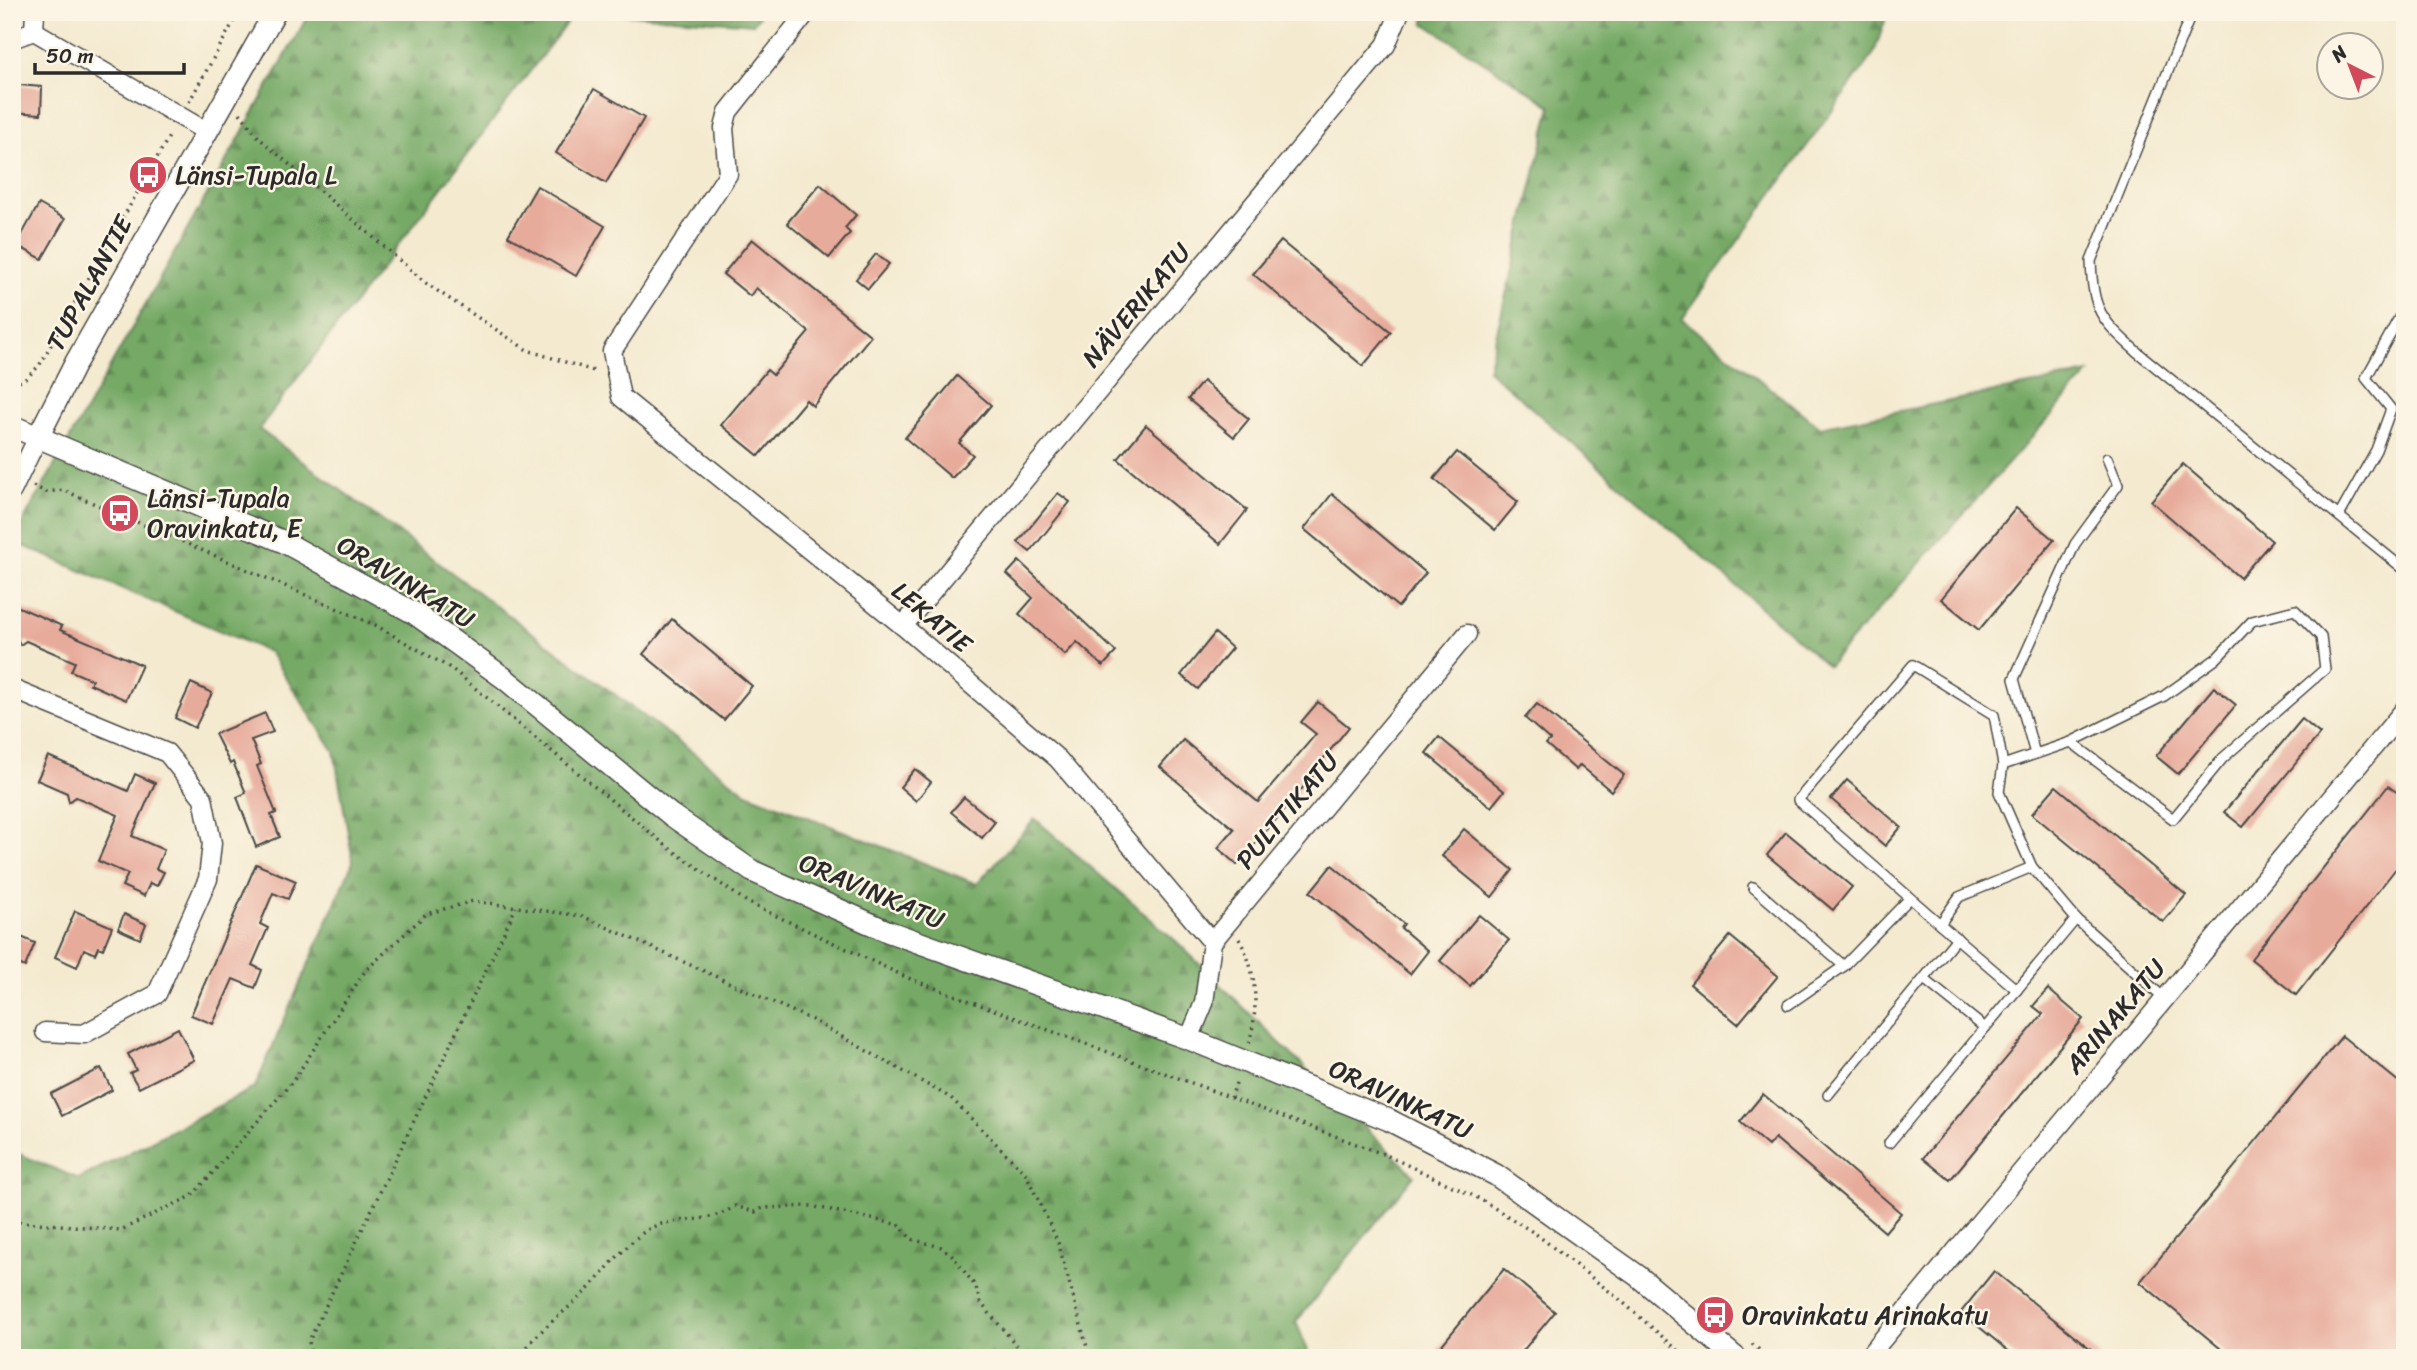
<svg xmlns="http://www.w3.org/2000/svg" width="2417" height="1370" viewBox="0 0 2417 1370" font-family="Sriracha,sans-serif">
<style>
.forest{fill:url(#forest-firs);stroke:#506a48;stroke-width:2}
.building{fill:#e7ab9b}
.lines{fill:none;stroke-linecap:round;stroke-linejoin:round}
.service-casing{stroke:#494844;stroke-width:12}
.minor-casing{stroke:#494844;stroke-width:21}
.tertiary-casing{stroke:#494844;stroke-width:24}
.path{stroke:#494844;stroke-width:3.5;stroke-dasharray:2 5;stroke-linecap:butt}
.service{stroke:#fff;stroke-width:9}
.minor{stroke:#fff;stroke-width:18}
.tertiary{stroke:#fff;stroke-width:21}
.labels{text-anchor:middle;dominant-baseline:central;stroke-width:5;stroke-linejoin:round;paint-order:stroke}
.poi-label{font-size:26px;fill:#2b2b2b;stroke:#fcf5e5;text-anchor:start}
.street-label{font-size:26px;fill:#2b2b2b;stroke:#fcf5e5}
</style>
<defs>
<pattern id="forest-firs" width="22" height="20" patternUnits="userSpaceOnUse" patternTransform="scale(1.75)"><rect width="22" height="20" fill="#75a965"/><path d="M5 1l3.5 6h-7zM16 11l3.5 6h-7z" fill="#608a53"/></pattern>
</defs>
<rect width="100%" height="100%" fill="#fcf5e5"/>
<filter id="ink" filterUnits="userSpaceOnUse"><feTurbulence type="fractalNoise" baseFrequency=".0143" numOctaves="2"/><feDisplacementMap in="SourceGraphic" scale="14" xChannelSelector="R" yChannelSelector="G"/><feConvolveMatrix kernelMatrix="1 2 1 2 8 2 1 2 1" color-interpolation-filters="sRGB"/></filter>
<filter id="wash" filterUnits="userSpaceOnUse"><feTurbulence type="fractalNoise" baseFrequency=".00686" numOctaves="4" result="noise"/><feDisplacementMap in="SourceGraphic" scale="28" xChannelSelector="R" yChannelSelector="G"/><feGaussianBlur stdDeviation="1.57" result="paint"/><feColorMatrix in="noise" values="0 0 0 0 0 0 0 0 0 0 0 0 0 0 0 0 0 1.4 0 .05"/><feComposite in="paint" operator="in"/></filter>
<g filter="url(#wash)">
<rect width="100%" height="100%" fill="#f4ead0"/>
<g class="forest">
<path d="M310 12H575L259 429 747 793 977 884 1035 819 1177 942 1414 1175 1296 1322 1311 1358H12V1151L79 1179 255 1087 353 862 334 751 269 652 12 541Z"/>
<path d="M593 12H762L753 24Z"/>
<path d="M1424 12H1888L1874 53 1682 319 1820 427 2089 373 1828 666 1488 370 1551 106 1424 23Z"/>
</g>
<g id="blocks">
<g class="building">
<path d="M18 85 42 87 41 114 12 112V94H17Z"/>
<path d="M594 89 644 118 606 183 556 153Z"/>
<path d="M820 184 856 215 845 228 850 233 829 258 787 223Z"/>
<path d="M537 186 605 226 576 276 508 236Z"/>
<path d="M39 204 65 219 42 259 16 245Z"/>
<path d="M752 239 871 336 813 406 806 400 759 456 721 425 767 370 773 375 809 332 756 288 750 296 723 274Z"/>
<path d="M1281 241 1391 332 1363 366 1253 274Z"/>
<path d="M876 254 889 264 868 289 856 279Z"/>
<path d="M957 376 991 405 959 443 973 455 952 478 905 438Z"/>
<path d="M1203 381 1249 419 1234 437 1188 399Z"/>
<path d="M1146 425 1247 510 1220 544 1118 459Z"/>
<path d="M1457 452 1518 502 1495 530 1434 479Z"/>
<path d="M2183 464 2272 541 2240 578 2151 501Z"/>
<path d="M1058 493 1070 502 1030 552 1018 542Z"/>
<path d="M1332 494 1426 573 1398 607 1304 529Z"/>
<path d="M2016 508 2054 540 1979 630 1941 599Z"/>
<path d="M1019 561 1116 652 1103 666 1077 642 1065 655 1019 614 1033 598 1007 574Z"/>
<path d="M12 604 62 626 60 630 142 665 126 700 90 684 92 680 71 671 75 662 26 641 20 645 17 638 12 636Z"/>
<path d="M672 619 752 686 724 720 643 654Z"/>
<path d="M1215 633 1232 648 1198 689 1181 675Z"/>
<path d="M191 683 212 693 195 728 175 718Z"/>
<path d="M2214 687 2236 705 2178 774 2156 756Z"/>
<path d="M1318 702 1349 727 1316 768 1318 770 1237 865 1218 848 1234 829 1160 767 1183 740 1258 802 1316 734 1301 722Z"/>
<path d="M1537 704 1624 775 1611 791 1580 765 1576 770 1546 744 1550 740 1525 718Z"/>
<path d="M265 713 273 732 251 740 261 764 257 766 276 813 271 815 280 837 256 847 237 797 246 793 233 762 230 764 215 734Z"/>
<path d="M2302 719 2320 734 2243 827 2224 812Z"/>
<path d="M1439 737 1504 791 1491 807 1426 753Z"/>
<path d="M48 756 128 791 135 774 155 783 132 836 164 850 156 869 164 872 157 886 150 883 144 896 122 886 128 874 98 861 118 815 76 797 69 802 67 793 37 780Z"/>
<path d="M915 769 931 782 916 801 900 787Z"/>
<path d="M1847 780 1901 827 1885 846 1831 799Z"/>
<path d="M2056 786 2186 895 2163 922 2032 814Z"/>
<path d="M2388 786 2405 798V857L2296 995 2251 959Z"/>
<path d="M964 797 995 822 982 838 951 812Z"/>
<path d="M1464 829 1513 870 1492 897 1442 856Z"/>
<path d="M1786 832 1852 887 1833 910 1767 855Z"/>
<path d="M256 864 296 881 288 899 273 893 260 924 268 928 252 965 262 970 255 988 233 979 213 1024 191 1015Z"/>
<path d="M1332 865 1404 924 1401 928 1428 951 1410 974 1310 892Z"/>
<path d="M75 911 112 927 103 949 98 947 95 954 84 949 77 967 55 957Z"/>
<path d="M124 914 146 924 140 939 118 929Z"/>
<path d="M1479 915 1509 940 1470 986 1440 961Z"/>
<path d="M12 933 35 943 25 967 12 961Z"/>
<path d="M1730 936 1778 976 1738 1024 1690 984Z"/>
<path d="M2048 989 2083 1019 1950 1180 1923 1158 2043 1014 2033 1006Z"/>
<path d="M178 1028 194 1060 139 1088 130 1073 136 1070 128 1054Z"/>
<path d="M2342 1036 2405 1087V1358H2232L2140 1282Z"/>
<path d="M101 1068 112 1090 62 1116 51 1094Z"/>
<path d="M1763 1094 1901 1213 1885 1232 1775 1138 1768 1146 1740 1122Z"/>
<path d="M1504 1269 1555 1312 1517 1358H1431Z"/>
<path d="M1994 1271 2102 1358H2017L1961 1312Z"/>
</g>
</g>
</g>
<g filter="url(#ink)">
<use href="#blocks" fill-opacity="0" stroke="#494844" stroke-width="2"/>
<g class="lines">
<g class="service-casing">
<g id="service">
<path d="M2192 12 2091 261C2093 310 2100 319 2136 351L2405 570"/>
<path d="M2339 516 2376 450 2391 409 2366 378 2405 307"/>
<path d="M2071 742 2173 819 2223 758 2325 669 2321 637 2295 610 2252 621 2216 659 2164 696 2071 742 2003 765 1999 792 2032 867 2076 919 2164 998"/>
<path d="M2035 754 2014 679 2075 544 2118 485 2107 458"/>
<path d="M1753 887 1844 966"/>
<path d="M1940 924 1798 800 1913 665 1994 715 2003 765"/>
<path d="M1924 979 1985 1028"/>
<path d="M2017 990 1940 924 1959 897 2032 867"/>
<path d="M1788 1005 1844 966 1910 898"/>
<path d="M1828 1095 1957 938"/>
<path d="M1889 1143 2076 919"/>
</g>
</g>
<g class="minor-casing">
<g id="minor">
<path d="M807 12 728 112 724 128 728 174 612 351 621 397 903 626 1058 759 1212 942"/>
<path d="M34 31 35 12"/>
<path d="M12 39 34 31 207 132"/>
<path d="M12 491 38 437"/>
<path d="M903 626 1386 45 1400 12"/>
<path d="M12 689 167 753 203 798 212 843 208 879 157 994 84 1034 45 1032"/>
<path d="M1189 1039 1204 1003 1212 942 1467 634"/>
<path d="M1867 1358 2405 709"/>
</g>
</g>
<g class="tertiary-casing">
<g id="tertiary">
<path d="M12 426 284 542 414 613 504 678 671 815 752 871 887 931 1189 1039 1389 1120 1496 1175 1638 1276 1736 1358"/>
<path d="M38 437 76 362 275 12"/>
</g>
</g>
<g class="path">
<path d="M189 102 239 12"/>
<path d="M240 113 259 138 427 284 527 350 597 372"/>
<path d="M12 383 23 381 39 366 171 133"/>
<path d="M33 486 46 492 63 490 375 625 452 669 669 848 747 902 908 978 1386 1155 1480 1199 1536 1234 1619 1299 1687 1358"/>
<path d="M1239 939C1257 970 1259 1009 1249 1043"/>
<path d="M1231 1098 1237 1080"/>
<path d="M12 1221 121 1230 192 1196 293 1081 365 971 426 914 473 901 582 916 812 1020 951 1098 1026 1174 1058 1242 1090 1358"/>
<path d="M1752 1344 1769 1358"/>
<path d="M311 1358 309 1341 516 907"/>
<path d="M519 1358C536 1331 561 1316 583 1294 603 1276 633 1232 658 1225 684 1217 709 1224 735 1206L755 1212 763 1208 811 1206 900 1225 911 1239 941 1247 952 1255 976 1287 980 1302 1027 1358"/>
</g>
<use href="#service" class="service"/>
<use href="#minor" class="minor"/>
<use href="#tertiary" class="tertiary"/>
</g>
</g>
<defs>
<g id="bus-disc" transform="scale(2.0125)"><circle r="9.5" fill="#d1495b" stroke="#fcf5e5"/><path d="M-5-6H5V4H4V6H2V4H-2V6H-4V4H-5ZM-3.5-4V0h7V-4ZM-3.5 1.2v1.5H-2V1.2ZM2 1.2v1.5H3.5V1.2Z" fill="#fff"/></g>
</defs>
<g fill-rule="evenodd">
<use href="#bus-disc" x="148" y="175"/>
<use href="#bus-disc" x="120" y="513"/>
<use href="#bus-disc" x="1715" y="1315"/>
</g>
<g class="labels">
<g class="poi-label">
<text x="175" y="175">Länsi-Tupala L</text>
<text x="147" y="498">Länsi-Tupala<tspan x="147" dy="30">Oravinkatu, E</tspan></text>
<text x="1742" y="1315">Oravinkatu Arinakatu</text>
</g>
<g class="street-label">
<text transform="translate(89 283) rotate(-61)">TUPALANTIE</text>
<text transform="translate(1136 305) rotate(-50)">NÄVERIKATU</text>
<text transform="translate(406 582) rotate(31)">ORAVINKATU</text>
<text transform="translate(932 617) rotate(40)">LEKATIE</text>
<text transform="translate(1287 810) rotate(-50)">PULTTIKATU</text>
<text transform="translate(872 891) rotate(23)">ORAVINKATU</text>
<text transform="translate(2115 1016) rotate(-50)">ARINAKATU</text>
<text transform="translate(1401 1099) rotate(25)">ORAVINKATU</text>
</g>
</g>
<rect width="2417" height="1370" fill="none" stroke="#fcf5e5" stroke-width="42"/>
<g transform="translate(2350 66) rotate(318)"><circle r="33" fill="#fcf5e5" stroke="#a8a49b" stroke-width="2"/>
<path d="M0-5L12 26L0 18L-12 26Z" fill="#d1495b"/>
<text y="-10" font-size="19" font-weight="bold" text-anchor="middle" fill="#2b2b2b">N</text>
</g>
<path d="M35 63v10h149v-10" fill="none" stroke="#2b2b2b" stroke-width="3.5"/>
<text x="46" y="63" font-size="21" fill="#2b2b2b" stroke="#fcf5e5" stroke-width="5" paint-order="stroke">50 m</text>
</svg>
